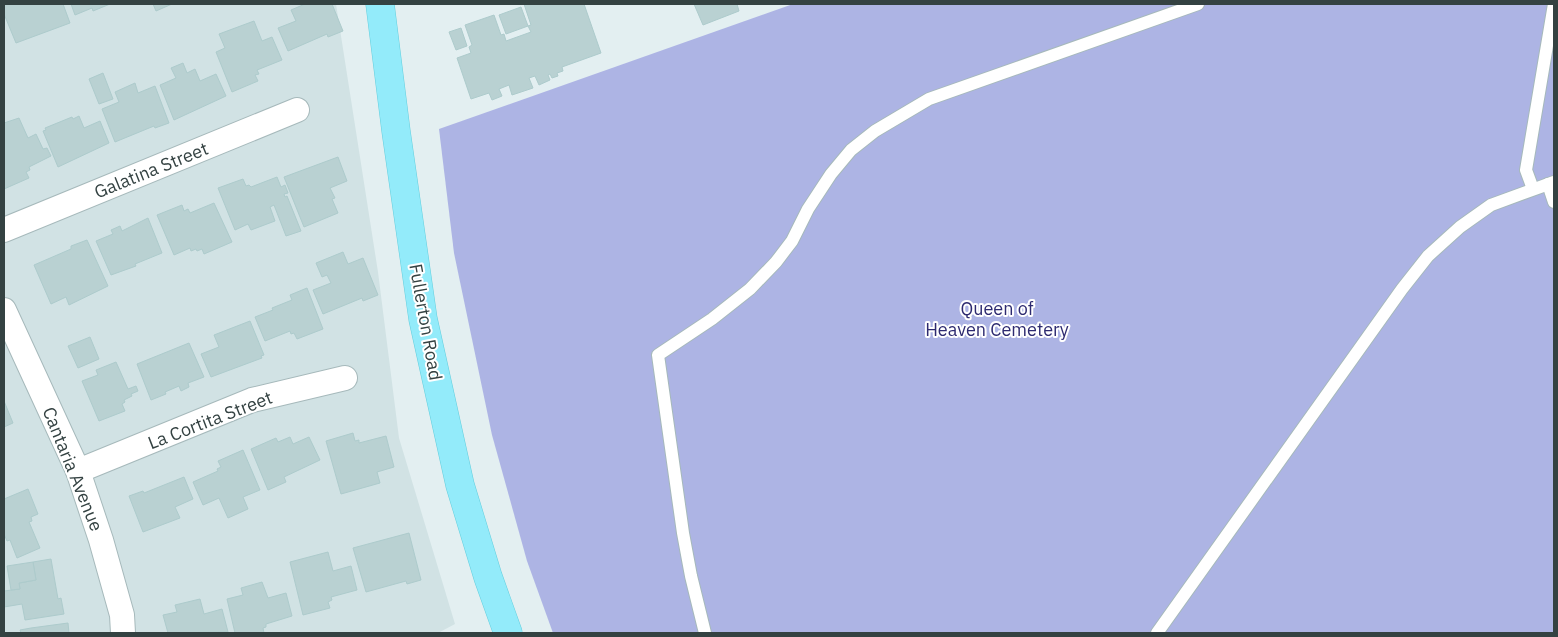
<svg xmlns="http://www.w3.org/2000/svg" width="1558" height="637" viewBox="0 0 1558 637" font-family="'IBM Plex Sans',sans-serif">
<style>
.residential{fill:#d1e2e4}
.green{fill:#adb4e4}
.building{fill:#b9d1d2;stroke:#adcbcc}
.lines{fill:none;stroke-linecap:round;stroke-linejoin:round}
.service-casing{stroke:#a6b9bb;stroke-width:14}
.minor-casing{stroke:#a6b9bb;stroke-width:26}
.primary-casing{stroke:#64cedd;stroke-width:29}
.service{stroke:#fff;stroke-width:12}
.minor{stroke:#fff;stroke-width:24}
.primary{stroke:#93ebfa;stroke-width:28}
.labels{text-anchor:middle;dominant-baseline:central;stroke-width:4;stroke-linejoin:round;paint-order:stroke}
.street-label{font-size:18px;fill:#344242;stroke:#fff}
.park-label{font-size:18px;fill:#2d2a70;stroke:#fff}
</style>
<rect width="100%" height="100%" fill="#e3eff1"/>
<path class="residential" d="M4 4H336L378 272 399 438 455 624 438 633H4Z"/>
<path class="green" d="M793 4H1554V633H553L527 561 492 435 454 253 439 129Z"/>
<g class="building">
<path d="M6 4H63L70 23 16 43 4 14V5Z"/>
<path d="M71 4H110L93 11 92 8 75 15Z"/>
<path d="M153 4H172L156 11Z"/>
<path d="M305 4H332L343 31 328 37 327 34 288 51 278 28 296 21 291 10Z"/>
<path d="M524 4H584L601 53 562 67 563 71 557 73 558 76 552 78 550 74 548 75 550 80 539 85 535 76 529 78 533 88 512 95 509 85 499 89 502 96 492 100 489 93 471 99 457 58 471 53 469 47 472 45 465 25 494 15 501 35 504 34 506 41 531 32 528 26 531 25Z"/>
<path d="M694 4H737L739 11 703 25Z"/>
<path d="M521 7 528 26 506 34 499 15Z"/>
<path d="M254 21 262 41 272 37 282 60 257 70 259 74 255 75 258 81 232 92 216 52 225 48 219 34Z"/>
<path d="M461 28 467 46 456 50 449 32Z"/>
<path d="M183 63 187 73 195 69 200 81 216 74 226 96 174 120 160 85 176 78 171 68Z"/>
<path d="M103 73 113 99 99 104 89 79Z"/>
<path d="M135 83 138 93 155 86 169 123 155 128 154 126 115 142 102 109 119 102 115 92Z"/>
<path d="M79 116 84 128 100 121 109 143 58 167 43 131 46 130 45 128 72 117 73 119Z"/>
<path d="M19 118 28 138 36 134 43 149 47 148 51 156 29 167 30 170 26 172 29 178 4 189V123Z"/>
<path d="M338 157 347 181 330 188 335 198 332 199 338 213 304 227 284 177Z"/>
<path d="M277 177 281 187 285 185 288 193 284 194 285 197 287 196 301 231 286 236 274 205 270 207 275 221 251 230 248 224 235 230 218 188 243 179 246 186 249 185 251 187Z"/>
<path d="M214 203 232 242 204 254 202 249 197 251 196 249 191 251 190 248 174 255 157 215 182 205 184 211 188 209 190 213Z"/>
<path d="M148 218 162 253 135 264 136 266 111 275 96 241 113 234 111 230 120 226 122 231Z"/>
<path d="M87 240 108 286 69 305 66 297 51 304 34 265 71 249V246Z"/>
<path d="M343 252 348 264 363 258 378 295 363 301 362 298 323 314 313 290 331 283 327 275 322 277 316 263Z"/>
<path d="M307 288 323 329 297 339 294 333 291 334 290 331 265 341 255 317 273 310 272 308 292 300 290 295Z"/>
<path d="M250 321 264 355 261 356 262 358 211 377 201 354 219 347 214 335Z"/>
<path d="M90 337 99 359 78 368 68 346Z"/>
<path d="M189 343 204 377 188 383 189 387 181 391 179 386 165 392 166 394 151 400 137 364Z"/>
<path d="M116 362 128 389 136 386 138 391 131 394 132 396 124 400 125 402 122 404 125 411 99 421 82 381 98 375 96 370Z"/>
<path d="M4 401 13 423 4 427Z"/>
<path d="M353 433 355 441 359 440V443L386 436 394 467 377 472 380 483 341 494 326 441Z"/>
<path d="M290 437 293 444 309 437 320 460 284 477 286 482 268 490 251 449 276 438 278 442Z"/>
<path d="M243 450 260 490 243 497 248 509 228 518 219 498 203 505 193 482 218 471 217 469 221 467 218 461Z"/>
<path d="M184 477 193 499 175 507 180 518 143 532 129 496 143 491 144 493Z"/>
<path d="M28 489 38 514 31 517 32 521 29 522 40 548 17 558 10 540 7 541 4 534V499Z"/>
<path d="M409 533 421 580 407 584 406 581 366 592 353 548Z"/>
<path d="M328 552 333 571 351 566 357 590 331 597 332 600 328 602 330 608 303 615 290 562Z"/>
<path d="M51 559 58 599 61 598 64 614 25 620 22 604 4 607V591L20 589 19 583 36 580 33 562Z"/>
<path d="M33 562 36 580 19 583 20 589 11 590 7 566Z"/>
<path d="M262 582 268 598 286 593 292 616 266 624V627L263 628 264 633H235L227 599 243 595 241 588Z"/>
<path d="M200 599 204 614 222 609 228 632 168 633 163 615 177 612 175 605Z"/>
<path d="M68 623 69 633H21L20 630 31 628Z"/>
</g>
<g class="lines">
<g class="service-casing">
<g id="service">
<path d="M1548 184 1554 202"/>
<path d="M1533 189 1526 170 1554 4"/>
<path d="M705 633 691 576 683 533 658 355 712 319 750 289 776 262 792 241 808 209 831 174 851 150 875 131 929 99 1198 4"/>
<path d="M1157 633 1402 289 1428 256 1460 227 1491 205 1554 182"/>
</g>
</g>
<g class="minor-casing">
<g id="minor">
<path d="M4 230 297 110"/>
<path d="M4 310 78 471 101 540 122 615 123 633"/>
<path d="M78 471 252 400 345 378"/>
</g>
</g>
<g class="primary-casing">
<path id="primary" d="M380 4 396 131 423 319 460 485 488 577 508 633"/>
</g>
<use href="#service" class="service"/>
<use href="#minor" class="minor"/>
<use href="#primary" class="primary"/>
</g>
<g class="labels">
<g class="street-label">
<text transform="translate(151 170) rotate(-22)">Galatina Street</text>
<text transform="translate(426 322) rotate(80)">Fullerton Road</text>
<text transform="translate(210 420) rotate(-21)">La Cortita Street</text>
<text transform="translate(73 469) rotate(68)">Cantaria Avenue</text>
</g>
<g class="park-label">
<text x="997" y="308">Queen of<tspan x="997" dy="21">Heaven Cemetery</tspan></text>
</g>
</g>
<rect width="1558" height="637" fill="none" stroke="#344242" stroke-width="10"/>
</svg>
